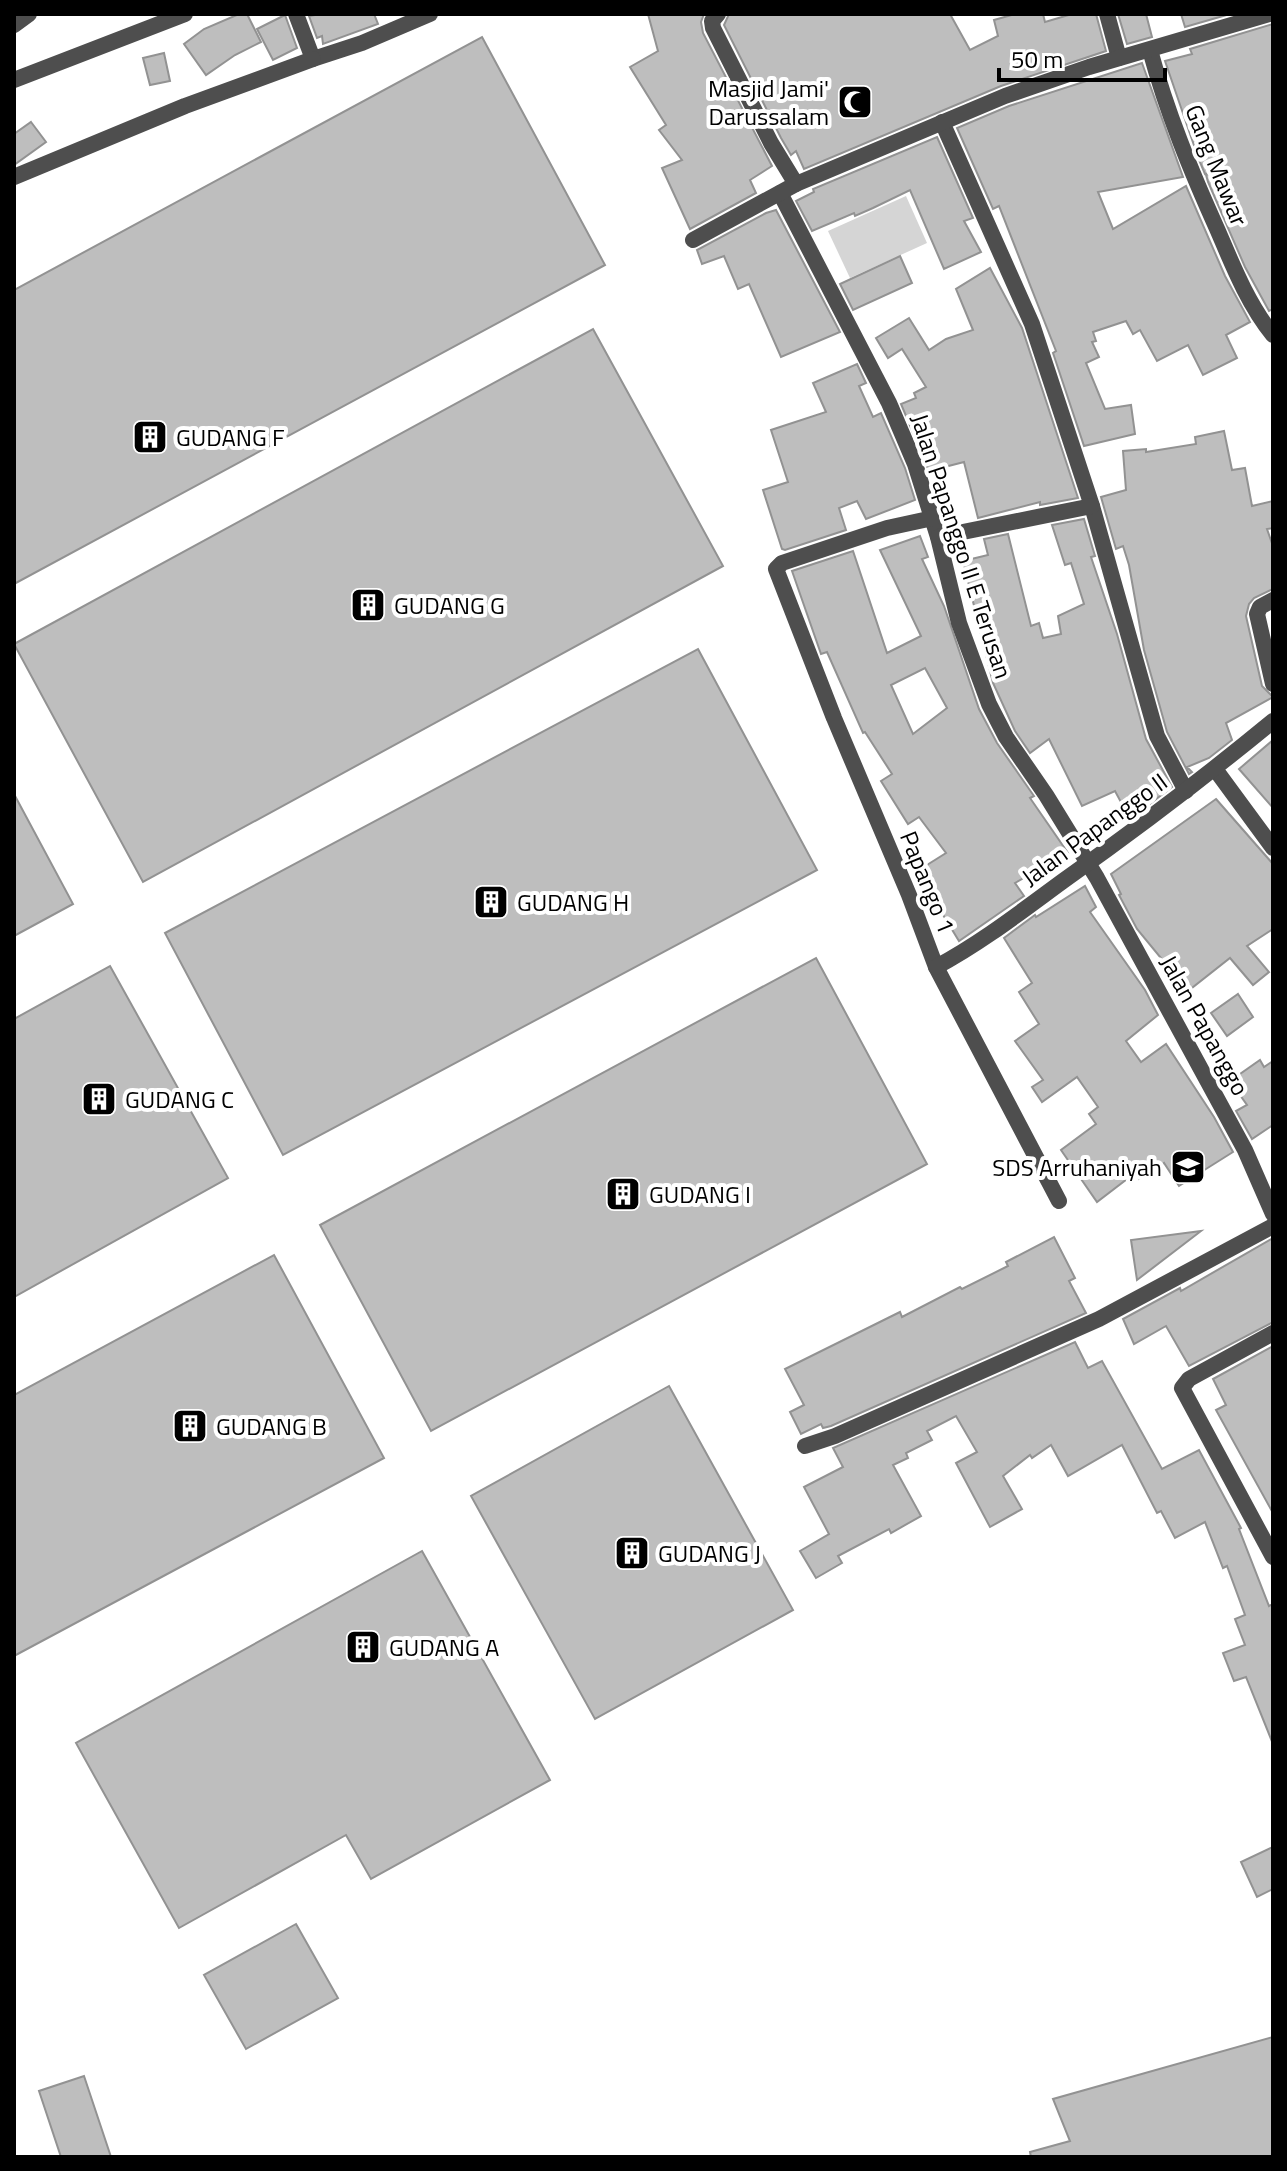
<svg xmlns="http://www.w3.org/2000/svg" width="1287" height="2171" viewBox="0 0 1287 2171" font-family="'Titillium Web',sans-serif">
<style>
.green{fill:#d5d5d5}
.building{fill:#bebebe;stroke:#929292;stroke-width:2;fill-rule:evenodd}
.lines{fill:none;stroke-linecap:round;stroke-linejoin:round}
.street{stroke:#4e4e4e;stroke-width:16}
.labels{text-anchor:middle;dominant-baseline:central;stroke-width:8;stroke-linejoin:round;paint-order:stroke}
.poi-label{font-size:24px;fill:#000;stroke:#fff;text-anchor:start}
.street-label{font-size:24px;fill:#000;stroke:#fff}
</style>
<rect width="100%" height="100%" fill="#fff"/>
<path class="green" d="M906 196 927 243 850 278 828 231Z"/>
<g class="building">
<path d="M239 14H247L261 42 235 55 206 75 184 44 204 29Z"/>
<path d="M321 14H374L378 24 323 44 322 36 317 38 309 16Z"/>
<path d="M648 14H704L701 22 703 33 772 166 750 180 756 193 690 229 662 168 682 160 659 130 666 125 630 67 658 51Z"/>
<path d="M729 14H950L970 50 998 36 994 20 1015 14H1043L1045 22 1072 14H1096L1106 51 1001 86 804 169 796 151 791 155 781 138 724 25Z"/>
<path d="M1118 14H1146L1152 37 1127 44Z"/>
<path d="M1181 14H1230L1185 27Z"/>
<path d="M285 15 297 48 273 60 257 29Z"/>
<path d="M1273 24V309L1269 311 1245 267 1208 182 1206 175 1210 173 1205 174 1199 160 1165 61 1192 54 1190 49Z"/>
<path d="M482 37 605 265 14 584V290Z"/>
<path d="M164 53 170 81 150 85 143 58Z"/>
<path d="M1142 63 1183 177 1098 192 1113 229 1186 186 1225 276 1250 322 1226 335 1237 358 1203 375 1188 345 1157 361 1140 330 1133 334 1126 321 1093 332 1096 341 1092 342 1099 357 1086 363 1105 409 1131 405 1135 434 1084 446 1053 353 1056 351 999 206 993 209 957 128 1009 106Z"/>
<path d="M31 122 46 142 14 165V134Z"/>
<path d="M937 137 973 218 964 221 981 252 944 269 910 190 873 208 855 216 854 213 812 231 796 201 814 192 813 189Z"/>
<path d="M776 210 840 332 781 357 749 284 738 289 724 256 702 264 697 250 766 213Z"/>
<path d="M900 256 912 283 853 310 840 284Z"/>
<path d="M990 268 1022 328 1078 498 1040 505V502L978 518 964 462 929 471 901 404 916 398 914 393 926 387 902 349 888 358 876 338 909 318 929 350 946 339 973 330 956 289Z"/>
<path d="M593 329 723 566 143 882 14 644Z"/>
<path d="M857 364 866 383 859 386 873 417 881 413 905 468 915 500 866 519 857 501 839 508 846 530 785 550 782 549 763 490 788 482 771 430 826 412 813 383Z"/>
<path d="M1224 431 1232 470 1245 468 1252 506 1273 501V528L1267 529 1273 546V589L1254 598 1249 604 1246 616 1262 686 1273 697 1226 723 1232 740 1209 758 1187 767 1192 772 1189 774 1167 732 1144 650 1129 565 1123 546 1116 549 1101 497 1126 490 1123 451 1146 449V452L1196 444 1195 437Z"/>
<path d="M1084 519 1095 556 1091 557 1117 634 1146 739 1172 787 1130 819 1115 791 1082 806 1049 739 1030 753 1015 731 993 683 963 561 988 555 984 539 1008 534 1031 626 1039 623 1043 638 1061 634 1058 616 1084 604 1071 563 1065 565 1052 525Z"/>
<path d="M920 536 928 557 922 559 944 606 979 709 997 743 1034 796 1030 798 1068 853 1015 883 1024 896 959 941 934 900 937 898 919 870 946 853 919 817 908 824 881 781 892 774 865 732 863 733 827 652 821 654 792 571 853 551 887 653 921 636 880 550ZM925 668 947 708 913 734 891 685Z"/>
<path d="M698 649 817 870 283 1155 165 933Z"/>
<path d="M1273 740V808L1239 769Z"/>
<path d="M14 794 73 904 14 936Z"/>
<path d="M1216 799 1273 864V929L1247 946 1269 972 1253 985 1230 958 1188 991 1137 929 1119 895 1121 894 1111 874Z"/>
<path d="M1085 886 1096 907 1090 912 1145 990 1158 1015 1126 1041 1141 1062 1166 1044 1214 1117 1233 1152 1179 1186 1164 1163 1139 1179 1135 1173 1097 1202 1061 1150 1096 1124 1089 1114 1098 1107 1077 1077 1042 1102 1032 1087 1043 1080 1015 1041 1039 1024 1019 992 1032 983 1004 938 1035 915 1036 917Z"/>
<path d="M816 958 927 1164 431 1431 320 1225Z"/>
<path d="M110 966 228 1178 14 1297V1019Z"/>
<path d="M1238 994 1253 1017 1227 1036 1211 1013Z"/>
<path d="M1260 1060 1264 1067 1273 1061V1125L1252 1139 1236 1111 1247 1105 1230 1081Z"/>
<path d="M1201 1231 1137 1280 1131 1240Z"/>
<path d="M1054 1237 1075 1278 1069 1281 1086 1313 831 1426 823 1428 821 1424 801 1434 790 1412 804 1405 785 1369 900 1312 902 1317 960 1287 962 1289 1008 1266 1006 1262Z"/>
<path d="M1273 1238V1322L1189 1366 1166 1326 1134 1344 1123 1319 1180 1288 1181 1291Z"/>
<path d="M274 1255 384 1458 14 1656V1395Z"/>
<path d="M1075 1342 1088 1368 1102 1361 1162 1469 1199 1450 1241 1528 1239 1529 1269 1606 1273 1604V1744L1246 1677 1234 1681 1223 1653 1245 1645 1235 1619 1245 1615 1227 1566 1223 1568 1205 1522 1175 1538 1161 1511 1157 1513 1122 1445 1068 1476 1051 1445 1032 1458 1030 1455 1003 1476 1022 1509 990 1527 956 1463 977 1452 956 1416 927 1431 932 1440 906 1453 908 1458 893 1465 921 1516 891 1533 889 1529 838 1556 842 1563 816 1578 800 1551 829 1534 804 1487 843 1467 833 1448Z"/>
<path d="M1273 1346V1513L1216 1410 1226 1405 1213 1379Z"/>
<path d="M669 1386 793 1610 595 1719 471 1496Z"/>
<path d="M422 1551 550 1780 371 1879 346 1835 179 1928 76 1743Z"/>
<path d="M1273 1847V1889L1257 1897 1241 1862Z"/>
<path d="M296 1924 338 1998 246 2049 204 1975Z"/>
<path d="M1273 2037V2157H1031L1030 2152 1070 2141 1053 2099Z"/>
<path d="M84 2076 111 2157H61L39 2091Z"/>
</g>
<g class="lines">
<g class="street">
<path d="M296 14 313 59 362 43 430 14"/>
<path d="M718 14 712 21 713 28 771 143 796 184"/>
<path d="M1107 14 1119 58"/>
<path d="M14 25 29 14"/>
<path d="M1150 50C1167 113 1191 171 1218 231 1233 266 1248 304 1273 335"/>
<path d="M14 80 185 14"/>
<path d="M942 122 1032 324 1092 506 1157 736 1186 791"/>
<path d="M14 177 185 106 313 59"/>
<path d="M780 193 889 403 915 464 938 537 959 623 989 704 1006 737 1046 795 1097 878 1245 1150 1273 1214"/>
<path d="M693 240 796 184 1005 96 1089 67 1269 14"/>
<path d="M933 518 887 528 782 563 776 569 834 718 909 895 936 967 1059 1201"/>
<path d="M938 537 1092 506"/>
<path d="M1273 600 1260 607 1257 614 1273 684"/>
<path d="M1215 769 1273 848"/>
<path d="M936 967C981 943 1022 911 1063 881 1135 830 1205 777 1273 721"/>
<path d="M1273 1333 1189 1379 1182 1388 1273 1557"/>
<path d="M805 1446 835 1436 1099 1319 1273 1226"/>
</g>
</g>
<defs>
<g id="mosque-square" transform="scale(1.8)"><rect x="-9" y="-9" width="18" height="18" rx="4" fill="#000" stroke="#fff"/><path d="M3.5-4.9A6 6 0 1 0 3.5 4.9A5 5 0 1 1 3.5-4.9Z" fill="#fff"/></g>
<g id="building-square" transform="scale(1.8)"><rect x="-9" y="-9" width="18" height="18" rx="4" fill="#000" stroke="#fff"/><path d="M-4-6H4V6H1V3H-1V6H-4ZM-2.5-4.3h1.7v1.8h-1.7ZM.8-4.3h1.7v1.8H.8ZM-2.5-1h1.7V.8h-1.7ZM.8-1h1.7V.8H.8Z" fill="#fff"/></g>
<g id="school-square" transform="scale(1.8)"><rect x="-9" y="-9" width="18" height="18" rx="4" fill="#000" stroke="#fff"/><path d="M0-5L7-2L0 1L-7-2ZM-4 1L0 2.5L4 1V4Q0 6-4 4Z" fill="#fff"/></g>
</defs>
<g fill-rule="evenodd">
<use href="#mosque-square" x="855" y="102"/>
<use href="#building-square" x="150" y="437"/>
<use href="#building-square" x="368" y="605"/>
<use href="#building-square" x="491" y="902"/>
<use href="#building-square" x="99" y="1099"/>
<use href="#school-square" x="1188" y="1167"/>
<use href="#building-square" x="623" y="1194"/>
<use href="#building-square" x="190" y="1426"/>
<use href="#building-square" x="632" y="1553"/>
<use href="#building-square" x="363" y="1647"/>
</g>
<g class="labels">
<g class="poi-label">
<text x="829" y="88" text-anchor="end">Masjid Jami'<tspan x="829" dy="28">Darussalam</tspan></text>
<text x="176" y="437">GUDANG F</text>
<text x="394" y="605">GUDANG G</text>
<text x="517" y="902">GUDANG H</text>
<text x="125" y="1099">GUDANG C</text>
<text x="1162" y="1167" text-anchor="end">SDS Arruhaniyah</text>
<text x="649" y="1194">GUDANG I</text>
<text x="216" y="1426">GUDANG B</text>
<text x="658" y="1553">GUDANG J</text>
<text x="389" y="1647">GUDANG A</text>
</g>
<g class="street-label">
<text transform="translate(1217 165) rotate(68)">Gang Mawar</text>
<text transform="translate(962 546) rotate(72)">Jalan Papanggo II E Terusan</text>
<text transform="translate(1094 829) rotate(-36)">Jalan Papanggo II</text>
<text transform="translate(928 882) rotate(68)">Papango 1</text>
<text transform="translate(1205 1025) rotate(61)">Jalan Papanggo</text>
</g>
</g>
<rect width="1287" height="2171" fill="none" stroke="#000000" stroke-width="32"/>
<path d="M999 68v12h166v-12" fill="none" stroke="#000000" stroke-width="4"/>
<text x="1011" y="68" font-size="24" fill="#000000" stroke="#ffffff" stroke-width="6" paint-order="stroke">50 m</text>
</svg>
